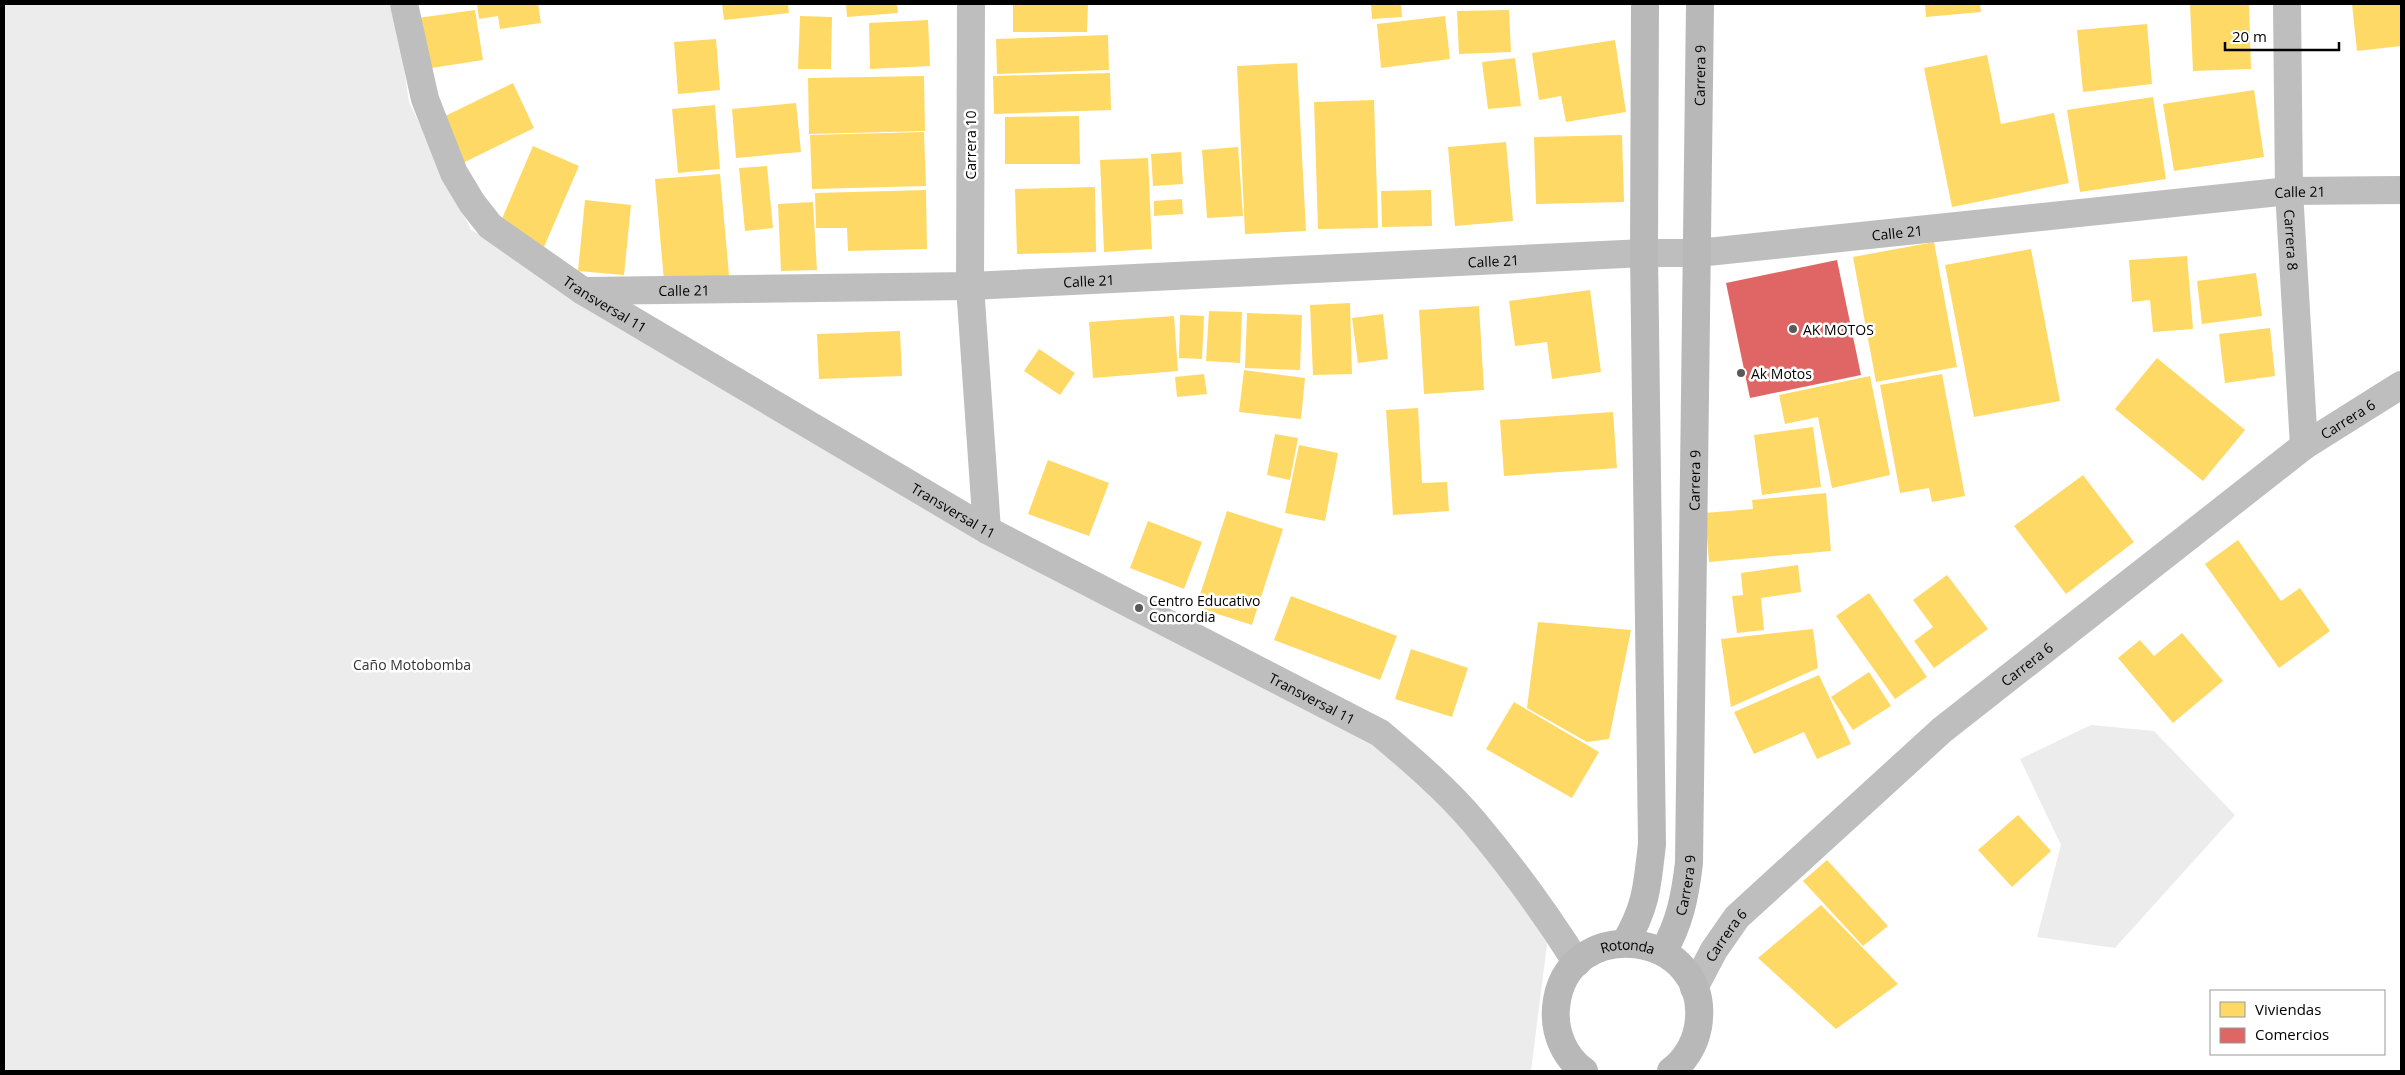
<svg xmlns="http://www.w3.org/2000/svg" width="2405" height="1075" viewBox="0 0 2405 1075" font-family="'Open Sans',sans-serif">
<style>
.green{fill:#ececec}
.homes{fill:#ffd966}
.shops{fill:#e06666}
.lines{fill:none;stroke-linecap:round;stroke-linejoin:round}
.street{stroke:#bebebe;stroke-width:28}
.secondary{stroke:#b8b8b8;stroke-width:28}
.poi-dot{fill:#595959;stroke:#fff;stroke-width:2}
.labels{text-anchor:middle;dominant-baseline:central;stroke-width:5;stroke-linejoin:round;paint-order:stroke}
.street-label{font-size:14px;fill:#000;stroke:#fff}
.poi-label{font-size:14px;fill:#000;stroke:#fff;text-anchor:start}
.park-label{font-size:14px;fill:#333;stroke:#fff}
</style>
<rect width="100%" height="100%" fill="#fff"/>
<g class="green">
<path d="M4 4H394L409 102 471 230 1380 733 1550 921 1531 1071H4Z"/>
<path d="M2091 725 2154 731 2235 815 2115 948 2037 937 2061 845 2020 759Z"/>
</g>
<g class="homes">
<path d="M477 4H538L541 23 500 29 498 16 479 19Z"/>
<path d="M722 4H788L789 13 724 20Z"/>
<path d="M846 4H897L898 13 847 17Z"/>
<path d="M1013 4H1088L1087 32H1013Z"/>
<path d="M1371 4H1401L1402 17 1372 19Z"/>
<path d="M1925 4H1980L1981 12 1926 17Z"/>
<path d="M2190 4H2249L2251 69 2193 71Z"/>
<path d="M2352 4H2401V46L2357 51Z"/>
<path d="M475 10 483 60 425 69 418 18Z"/>
<path d="M1509 10 1511 52 1459 54 1457 11Z"/>
<path d="M800 16 832 17 831 69H798Z"/>
<path d="M1445 16 1450 59 1381 68 1377 24Z"/>
<path d="M928 20 930 66 870 69 869 23Z"/>
<path d="M2147 24 2152 84 2083 92 2077 30Z"/>
<path d="M1108 35 1109 70 997 74 996 39Z"/>
<path d="M716 39 720 90 678 94 674 42Z"/>
<path d="M1615 40 1626 112 1566 122 1561 96 1539 100 1532 53Z"/>
<path d="M1987 55 2001 124 2054 113 2069 183 1952 207 1924 68Z"/>
<path d="M1515 58 1521 106 1488 109 1482 62Z"/>
<path d="M1297 63 1306 231 1245 234 1237 66Z"/>
<path d="M1110 73 1111 110 994 114 993 76Z"/>
<path d="M924 76 925 131 809 134 808 78Z"/>
<path d="M513 83 534 128 463 163 441 118Z"/>
<path d="M2254 90 2264 157 2174 171 2163 104Z"/>
<path d="M2153 97 2166 179 2080 192 2067 110Z"/>
<path d="M1374 100 1378 228 1318 229 1314 102Z"/>
<path d="M796 103 801 152 736 158 732 109Z"/>
<path d="M715 105 720 169 678 173 672 109Z"/>
<path d="M1079 116 1080 164H1005V117Z"/>
<path d="M924 132 926 186 812 189 810 135Z"/>
<path d="M1622 135 1624 202 1536 204 1534 137Z"/>
<path d="M1506 142 1513 221 1455 226 1448 147Z"/>
<path d="M533 146 579 166 544 247 498 228Z"/>
<path d="M1238 147 1243 216 1207 218 1202 150Z"/>
<path d="M1181 152 1183 184 1153 186 1151 154Z"/>
<path d="M1148 158 1152 249 1104 252 1100 160Z"/>
<path d="M767 166 773 228 745 231 739 168Z"/>
<path d="M720 174 729 275 664 281 655 179Z"/>
<path d="M1095 187 1096 252 1017 254 1015 189Z"/>
<path d="M926 190 927 249 848 251 847 228H816L815 193Z"/>
<path d="M1431 190 1432 226 1382 227 1381 191Z"/>
<path d="M1182 199 1183 214 1154 216V201Z"/>
<path d="M585 200 631 205 624 275 578 271Z"/>
<path d="M813 202 817 270 781 271 778 204Z"/>
<path d="M1934 242 1957 367 1876 382 1853 257Z"/>
<path d="M2031 249 2060 401 1974 417 1945 265Z"/>
<path d="M2187 256 2193 329 2153 332 2150 300 2132 302 2129 260Z"/>
<path d="M2256 273 2262 316 2202 324 2197 281Z"/>
<path d="M1590 290 1601 372 1552 379 1547 342 1515 346 1509 301Z"/>
<path d="M1350 303 1352 374 1313 375 1310 305Z"/>
<path d="M1479 306 1484 390 1424 394 1419 310Z"/>
<path d="M1209 311 1242 312 1240 363 1206 361Z"/>
<path d="M1247 313 1302 315 1300 370 1245 368Z"/>
<path d="M1383 314 1388 359 1358 363 1352 318Z"/>
<path d="M1180 315 1204 316 1202 359 1179 358Z"/>
<path d="M1174 316 1178 371 1093 378 1089 322Z"/>
<path d="M2270 328 2275 376 2225 383 2219 334Z"/>
<path d="M900 331 902 376 819 379 817 334Z"/>
<path d="M1039 349 1075 373 1060 395 1024 371Z"/>
<path d="M2157 358 2245 430 2203 481 2115 409Z"/>
<path d="M1244 370 1305 378 1301 419 1239 412Z"/>
<path d="M1204 374 1207 394 1177 397 1175 377Z"/>
<path d="M1942 374 1965 496 1932 502 1929 488 1900 493 1880 385Z"/>
<path d="M1870 376 1890 475 1832 488 1818 417 1785 424 1779 395Z"/>
<path d="M1418 408 1422 483 1447 482 1449 511 1393 515 1386 410Z"/>
<path d="M1613 412 1617 468 1504 476 1500 420Z"/>
<path d="M1813 427 1821 487 1762 495 1754 435Z"/>
<path d="M1275 434 1298 438 1290 480 1267 475Z"/>
<path d="M1299 445 1338 453 1325 521 1285 513Z"/>
<path d="M1048 460 1109 483 1089 536 1028 514Z"/>
<path d="M2083 475 2134 542 2066 594 2014 526Z"/>
<path d="M1826 493 1831 551 1709 562 1705 513 1753 509 1752 500Z"/>
<path d="M1227 511 1283 529 1252 625 1196 607Z"/>
<path d="M1148 521 1202 542 1184 589 1130 568Z"/>
<path d="M2238 540 2281 601 2300 588 2330 631 2279 668 2205 564Z"/>
<path d="M1798 565 1801 592 1761 598 1764 630 1737 633 1732 596 1743 595 1741 573Z"/>
<path d="M1947 575 1988 629 1934 668 1914 641 1933 627 1913 600Z"/>
<path d="M1869 593 1927 677 1895 699 1836 616Z"/>
<path d="M1291 596 1397 636 1380 680 1274 640Z"/>
<path d="M1538 622 1631 630 1609 739 1587 742 1527 708Z"/>
<path d="M1813 629 1818 668 1731 707 1721 639Z"/>
<path d="M2182 633 2223 681 2173 723 2118 658 2140 640 2154 656Z"/>
<path d="M1411 649 1468 668 1452 717 1395 699Z"/>
<path d="M1869 672 1891 706 1853 730 1831 697Z"/>
<path d="M1819 675 1851 744 1817 759 1804 732 1754 754 1734 712Z"/>
<path d="M1514 702 1599 752 1572 798 1486 749Z"/>
<path d="M2018 815 2051 851 2012 887 1978 850Z"/>
<path d="M1827 860 1888 926 1863 946 1803 881Z"/>
<path d="M1821 905 1898 984 1836 1029 1758 958Z"/>
</g>
<path class="shops" d="M1837 260 1861 375 1750 398 1726 283Z"/>
<g class="lines">
<g class="street">
<path id="s1" d="M404 4 425 99 454 173 472 203 490 226 583 291 987 530 1380 733C1413 761 1446 789 1474 822 1511 866 1546 914 1577 963"/>
<path d="M971 4 970 286 987 530"/>
<path id="s2" d="M2287 4 2289 191 2304 446"/>
<path id="s3" d="M583 291 970 286 1644 253H1698L2289 191 2401 190"/>
<path id="s4" d="M1694 988 1714 950 1737 917 1942 730 2304 446 2401 385"/>
</g>
<g class="secondary">
<path d="M1625 943C1647 905 1647 886 1652 844L1644 253 1645 4"/>
<path id="s5" d="M1663 952C1680 923 1685 896 1689 863L1700 4"/>
<path id="s6" d="M1584 1071C1564 1057 1554 1032 1556 1008 1564 911 1714 929 1698 1027 1695 1044 1685 1061 1671 1071"/>
</g>
</g>
<g class="poi-dot">
<circle cx="1793" cy="329" r="5"/>
<circle cx="1741" cy="373" r="5"/>
<circle cx="1139" cy="608" r="5"/>
</g>
<g class="labels">
<g class="street-label">
<text stroke="none"><textPath href="#s5" startOffset="881">Carrera 9</textPath></text>
<text transform="translate(970 145) rotate(-90)">Carrera 10</text>
<text stroke="none"><textPath href="#s3" startOffset="1721">Calle 21</textPath></text>
<text stroke="none"><textPath href="#s3" startOffset="1316">Calle 21</textPath></text>
<text stroke="none"><textPath href="#s2" startOffset="236">Carrera 8</textPath></text>
<text stroke="none"><textPath href="#s3" startOffset="911">Calle 21</textPath></text>
<text stroke="none"><textPath href="#s3" startOffset="506">Calle 21</textPath></text>
<text stroke="none"><textPath href="#s3" startOffset="101">Calle 21</textPath></text>
<text stroke="none"><textPath href="#s1" startOffset="380">Transversal 11</textPath></text>
<text stroke="none"><textPath href="#s4" startOffset="872">Carrera 6</textPath></text>
<text stroke="none"><textPath href="#s5" startOffset="476">Carrera 9</textPath></text>
<text stroke="none"><textPath href="#s1" startOffset="785">Transversal 11</textPath></text>
<text stroke="none"><textPath href="#s4" startOffset="468">Carrera 6</textPath></text>
<text stroke="none"><textPath href="#s1" startOffset="1190">Transversal 11</textPath></text>
<text stroke="none"><textPath href="#s5" startOffset="71">Carrera 9</textPath></text>
<text stroke="none"><textPath href="#s4" startOffset="62">Carrera 6</textPath></text>
<text stroke="none"><textPath href="#s6" startOffset="179">Rotonda</textPath></text>
</g>
<g class="poi-label">
<text x="1803" y="329">AK MOTOS</text>
<text x="1751" y="373">Ak Motos</text>
<text x="1149" y="600">Centro Educativo<tspan x="1149" dy="16">Concordia</tspan></text>
</g>
<g class="park-label">
<text x="412" y="664">Caño Motobomba</text>
</g>
</g>
<rect width="2405" height="1075" fill="none" stroke="#000000" stroke-width="10"/>
<rect x="2210" y="990" width="175" height="65" fill="#ffffff" stroke="#999999"/>
<rect x="2220" y="1002" width="25" height="15" fill="#ffd966" stroke="#999999"/>
<text x="2255" y="1015" font-size="15" fill="#000000">Viviendas</text>
<rect x="2220" y="1028" width="25" height="15" fill="#e06666" stroke="#999999"/>
<text x="2255" y="1040" font-size="15" fill="#000000">Comercios</text>
<path d="M2225 42v8h114v-8" fill="none" stroke="#000000" stroke-width="2.5"/>
<text x="2232" y="42" font-size="15" fill="#000000" stroke="#ffffff" stroke-width="4" paint-order="stroke">20 m</text>
</svg>
